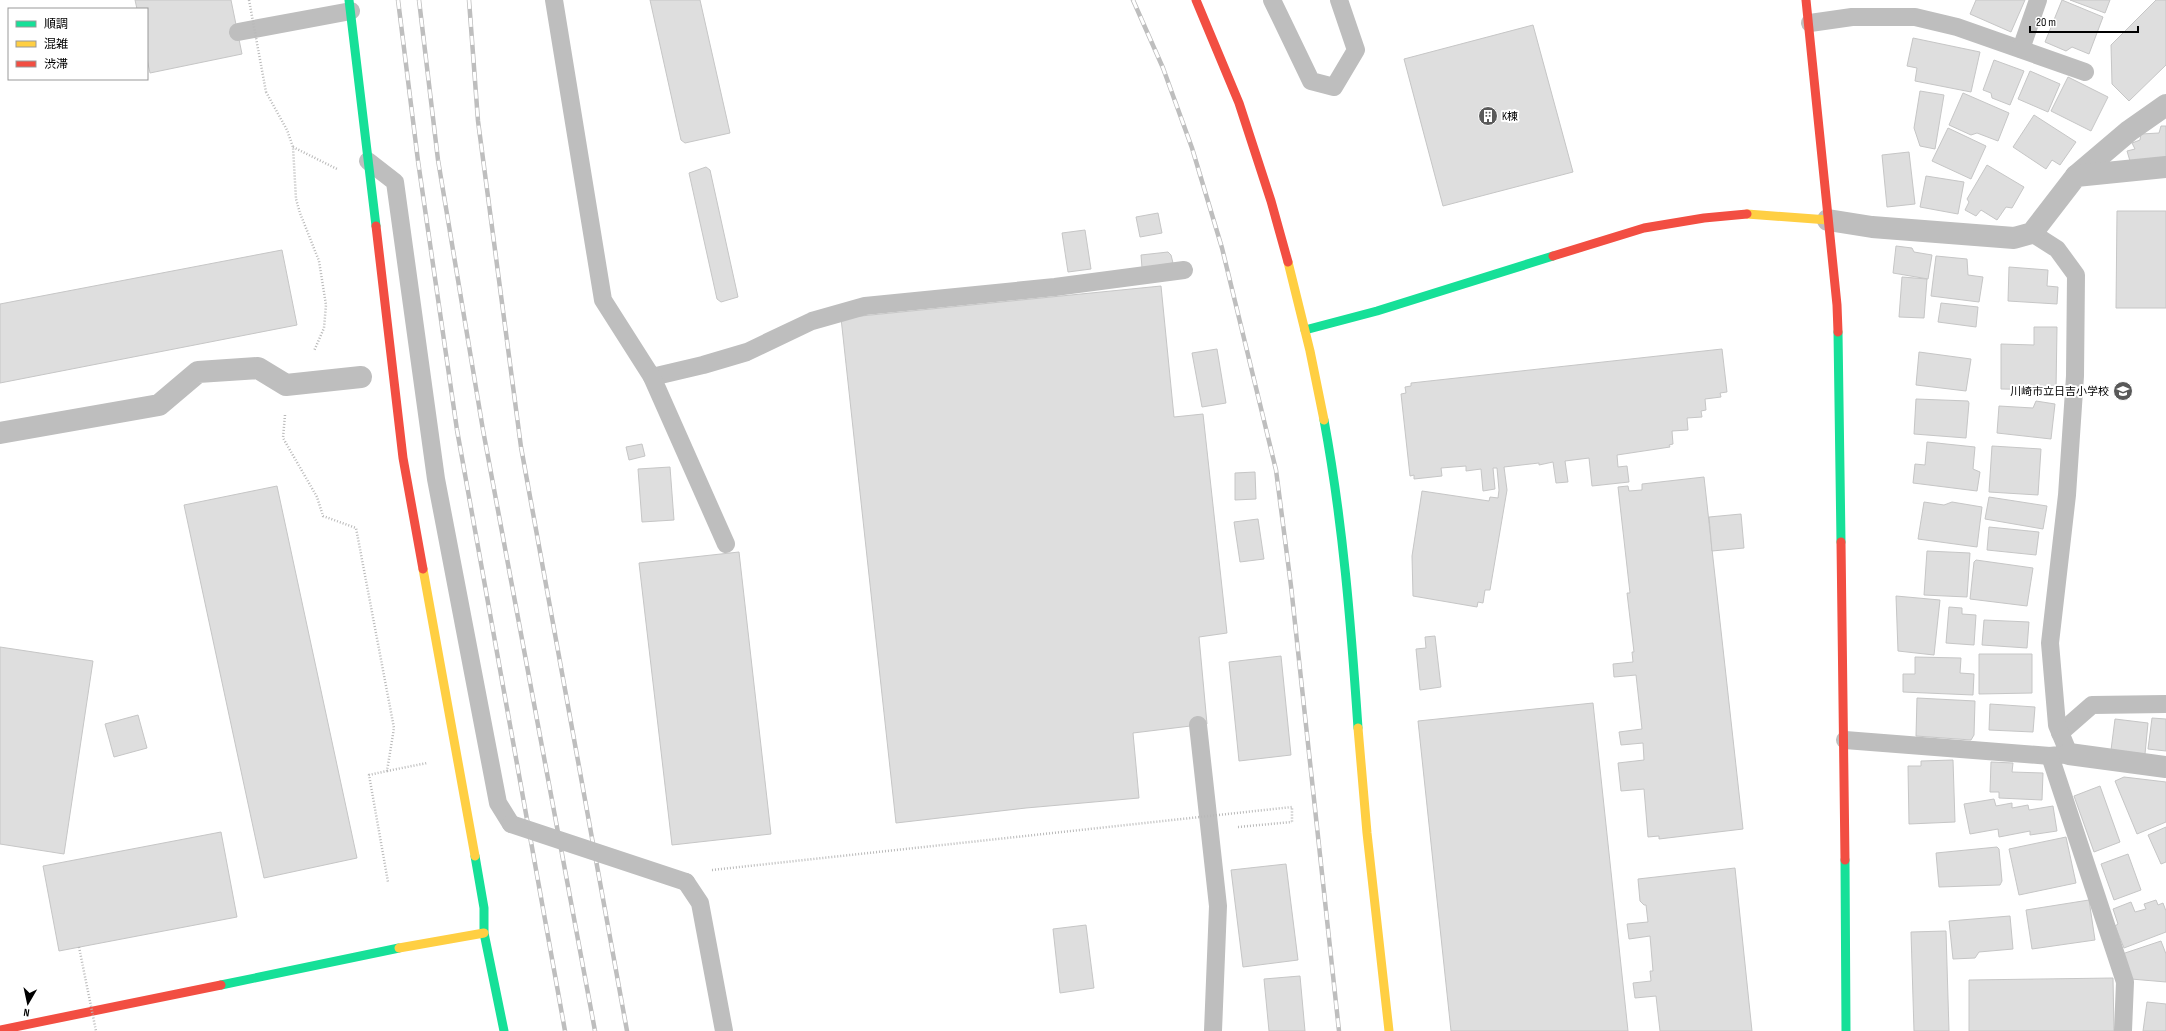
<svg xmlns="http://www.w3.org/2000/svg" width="2166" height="1031" viewBox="0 0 2166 1031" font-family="'Sofia Sans Condensed','Noto Sans JP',sans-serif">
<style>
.building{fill:#dedede;stroke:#c6c6c6}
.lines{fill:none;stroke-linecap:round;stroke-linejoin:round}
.path{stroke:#b9b9b9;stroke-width:2.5;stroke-dasharray:1 2;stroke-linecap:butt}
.lane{stroke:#bebebe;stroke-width:18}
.street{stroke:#bebebe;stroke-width:22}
.fast{stroke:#16e098;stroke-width:9}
.slow{stroke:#ffcf43;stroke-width:9}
.jam{stroke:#f24e42;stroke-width:9}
.rail-casing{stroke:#bebebe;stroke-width:4.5}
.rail{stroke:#fff;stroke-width:3;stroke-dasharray:9;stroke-linecap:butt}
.path-bridge{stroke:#b9b9b9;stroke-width:2.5;stroke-dasharray:1 2;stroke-linecap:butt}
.lane-bridge{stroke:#bebebe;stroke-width:18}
.labels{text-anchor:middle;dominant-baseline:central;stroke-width:4;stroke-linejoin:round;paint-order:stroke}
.poi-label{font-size:11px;fill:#000;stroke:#fff;text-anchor:start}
</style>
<rect width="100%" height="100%" fill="#fff"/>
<g class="building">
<path d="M135 0H231L242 54 150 73 147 59V9H137Z"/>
<path d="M650 0H700L730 133 685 143 681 140Z"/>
<path d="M1976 0H2025L2011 32 1970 14Z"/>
<path d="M2062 0 2103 17 2089 54 2072 47 2066 51 2045 42Z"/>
<path d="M2070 0H2110L2105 13Z"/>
<path d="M2156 0H2166V65L2129 101 2112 84 2111 45Z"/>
<path d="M1533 25 1573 172 1443 206 1404 59Z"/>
<path d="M1913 38 1980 52 1971 92 1915 81 1917 68 1907 66Z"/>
<path d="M1994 60 2024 71 2010 105 1992 98 1991 93 1983 90Z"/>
<path d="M2030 71 2060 84 2048 112 2018 99Z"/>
<path d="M2068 77 2108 97 2091 131 2051 111Z"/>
<path d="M1920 91 1944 95 1935 149 1920 146 1914 128Z"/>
<path d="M1963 93 2009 113 1998 141 1977 133 1971 135 1949 125Z"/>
<path d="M2034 115 2076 142 2060 165 2052 160 2046 169 2013 147Z"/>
<path d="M2161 126H2166V157L2130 161 2127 151 2135 149 2132 143 2140 140 2141 134 2159 133Z"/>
<path d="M1948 128 1986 146 1971 179 1932 161Z"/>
<path d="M1909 152 1915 204 1887 207 1882 155Z"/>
<path d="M1987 165 2024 187 2012 208 2006 207 1997 220 1981 210 1976 216 1965 210 1969 202 1967 199Z"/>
<path d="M706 167 710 170 738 297 721 302 717 299 689 173Z"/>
<path d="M1926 176 1964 182 1958 214 1920 207Z"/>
<path d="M2117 211H2166V308H2116Z"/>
<path d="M1158 213 1162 233 1140 237 1136 217Z"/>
<path d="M1085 230 1091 269 1068 272 1062 233Z"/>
<path d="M1896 246 1912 248 1914 252 1932 255 1928 279 1893 273Z"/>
<path d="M282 250 297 325 0 383V304Z"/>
<path d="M1168 252 1171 255 1173 263 1142 268 1141 255Z"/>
<path d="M1936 256 1967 259 1968 275 1983 277 1979 302 1931 296Z"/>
<path d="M2009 267 2048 270 2047 286 2058 287 2057 304 2008 301Z"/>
<path d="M1902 277 1927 279 1924 318 1899 317Z"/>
<path d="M1161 286 1174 417 1203 414 1227 633 1199 637 1207 724 1133 733 1139 798 1026 808 896 823 841 318Z"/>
<path d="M1941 303 1978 307 1976 327 1938 322Z"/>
<path d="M2034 327H2057L2056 390 2001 389V344L2034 345Z"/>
<path d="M1217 349 1226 403 1202 407 1192 353Z"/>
<path d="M1722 349 1727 392 1720 393 1721 397 1705 399 1706 410 1701 411 1702 417 1687 418 1688 430 1672 431 1673 444 1669 445 1670 447 1617 455 1618 467 1627 466 1629 482 1592 486 1589 458 1565 461 1568 482 1556 483 1553 462 1539 465V463L1504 467 1507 490 1490 590H1485L1483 603 1478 602 1477 607 1413 596 1412 556 1422 491 1489 501 1490 497 1498 498 1499 490 1497 468H1493L1495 489 1483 491 1481 469 1466 471V466L1441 468 1442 476 1414 479V475L1410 476 1401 394 1406 393 1405 387 1411 386V383Z"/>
<path d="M1919 352 1971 359 1966 391 1916 385Z"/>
<path d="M1916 399 1968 401 1969 403 1966 438 1914 434Z"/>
<path d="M2036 401 2055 404 2051 439 1997 433 1999 406 2033 408Z"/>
<path d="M1927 442 1975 447 1973 469 1980 472 1977 491 1913 483 1915 464 1925 465Z"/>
<path d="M642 444 645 456 629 460 626 447Z"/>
<path d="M1992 446 2041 449 2038 495 1989 492Z"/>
<path d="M670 467 674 520 642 522 638 469Z"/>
<path d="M1255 472 1256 499 1235 500V473Z"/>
<path d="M1704 477 1743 829 1659 839V836L1648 837 1644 789 1621 791 1618 763 1644 760 1643 743 1621 745 1619 732 1642 729 1636 675 1614 677 1613 664 1633 662 1632 652H1634L1627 593H1630L1618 487 1628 486 1629 491 1642 490V484Z"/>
<path d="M277 486 357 858 264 878 184 505Z"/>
<path d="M1989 497 2047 506 2043 529 1985 519Z"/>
<path d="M1924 502 1944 505 1952 502 1982 507 1977 547 1918 539Z"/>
<path d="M1741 514 1744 548 1712 551 1709 517Z"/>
<path d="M1258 519 1264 559 1240 562 1234 522Z"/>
<path d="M1989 527 2039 532 2036 555 1987 550Z"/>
<path d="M1927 551 1970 553 1967 597 1924 595Z"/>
<path d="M739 552 771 834 672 845 639 563Z"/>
<path d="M1976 560 2033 568 2027 606 1970 599 1974 562Z"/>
<path d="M1896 596 1940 600 1934 655 1898 651Z"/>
<path d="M1949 607 1962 608V614L1976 615 1974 645 1946 643Z"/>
<path d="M1984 620 2029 622 2027 648 1982 645Z"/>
<path d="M1435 636 1441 687 1420 690 1416 649 1426 648 1425 637Z"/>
<path d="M0 647 93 661 64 854 0 844Z"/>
<path d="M1979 654H2032V693L1979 694Z"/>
<path d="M1281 656 1291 755 1239 761 1229 662Z"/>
<path d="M1915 657 1961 658 1960 673 1974 674 1973 695 1903 692V674H1915Z"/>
<path d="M1917 698 1975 701 1974 735 1971 740 1916 736Z"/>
<path d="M1593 703 1628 1031H1451L1418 721Z"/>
<path d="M1990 704 2035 707 2033 732 1989 730Z"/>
<path d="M138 715 147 748 114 757 105 724Z"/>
<path d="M2152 718 2166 719V751L2148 749Z"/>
<path d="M2115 719 2148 723 2145 754 2111 750Z"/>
<path d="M1953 760 1955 822 1909 824 1908 766H1921V761Z"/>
<path d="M1991 762 2013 763 2012 772 2043 773 2042 800 1999 798V792H1990Z"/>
<path d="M2124 777 2166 782V822L2137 834 2115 781Z"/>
<path d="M2100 786 2120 842 2094 852 2074 796Z"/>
<path d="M1994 799 1996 806 2012 803V808L2028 805 2029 810 2053 806 2057 831 2030 835V831L1999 837 1998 829 1970 834 1964 804Z"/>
<path d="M2166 827V862L2161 864 2148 835Z"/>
<path d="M221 832 237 917 59 951 43 866Z"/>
<path d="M2066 837 2076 883 2019 895 2009 849Z"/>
<path d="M1997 847 1999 849 2002 881 2000 885 1939 887 1936 853Z"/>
<path d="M2128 854 2141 890 2114 900 2101 864Z"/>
<path d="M1286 864 1298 960 1243 967 1231 870Z"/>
<path d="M1735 868 1752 1031H1660L1656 996 1635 998 1633 983 1651 981 1650 971H1653L1650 936 1629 939 1627 924 1648 922 1646 905H1644L1640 901 1638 879Z"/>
<path d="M2089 900 2095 940 2032 949 2026 910Z"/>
<path d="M2156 900 2158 905 2163 903 2166 911V932L2124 948 2115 926 2118 924 2113 909 2131 902 2135 912 2146 909 2144 904Z"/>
<path d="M2010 916 2013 949 1979 952 1975 958 1953 959 1949 921Z"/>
<path d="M1086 925 1094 988 1060 993 1053 929Z"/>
<path d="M1946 931 1949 1031H1914L1911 932Z"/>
<path d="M2161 941 2166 954V982L2131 979 2122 954Z"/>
<path d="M1300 976 1305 1031H1269L1264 979Z"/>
<path d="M2113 978 2114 1031H1969V980Z"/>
<path d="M2147 1002 2166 1004V1031H2143Z"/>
</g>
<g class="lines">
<g class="path">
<path d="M266 92 287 130 293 147 296 199 300 213 319 261 326 305 324 328 314 351"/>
<path d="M293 147 337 169"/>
<path d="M285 415 283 438 317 497 323 516 356 528 394 728 387 771 369 775 388 882"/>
<path d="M387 771 427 763"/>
<path d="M1238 827 1292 822"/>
</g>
<g class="lane">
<path d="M554 0 603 300 652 377 703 365 747 352 812 321 865 306 1055 287 1184 270"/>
<path d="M1272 0 1311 81 1334 87 1356 50 1339 0"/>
<path d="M1810 23 1852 17H1915L1957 27 2085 72"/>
<path d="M238 32 351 11"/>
<path d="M2021 49 2038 0"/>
<path d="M368 161 395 182 436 479 498 803 511 824"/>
<path d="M652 377 726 544"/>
<path d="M1198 725 1218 906 1213 1031"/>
<path d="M2060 733 2092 705 2166 704"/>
<path d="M1845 740 2050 756 2069 754 2057 725 2050 643 2067 495 2075 376 2076 275 2057 249 2032 233"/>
<path d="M2050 756 2125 982 2123 1031"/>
<path d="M686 882 700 903 724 1031"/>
</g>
<g class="street">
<path d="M2076 176 2129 131 2166 105"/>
<path d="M1828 220 1872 227 2014 238 2032 233 2076 176 2166 167"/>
<path d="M0 433 159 405 198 372 258 368 286 385 361 377"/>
<path d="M2069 754 2166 767"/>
</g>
<g class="fast">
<path d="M349 0 376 226"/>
<path d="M1305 330 1377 311 1553 256"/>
<path d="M1838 332 1841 542"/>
<path d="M1324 420C1343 523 1351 625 1358 728"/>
<path d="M475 856 484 908V933L504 1031"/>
<path d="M1845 860 1846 1031"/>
<path d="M221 985 399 948"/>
</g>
<g class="slow">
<path d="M1747 214 1828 220"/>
<path d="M1288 262 1310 351 1324 420"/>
<path d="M423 569 475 856"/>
<path d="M1358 728 1367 833 1389 1031"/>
<path d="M399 948 484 933"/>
</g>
<g class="jam">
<path d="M1196 0 1239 103 1271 201 1288 262"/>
<path d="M1806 0 1837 305 1838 332"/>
<path d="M376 226 403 458 423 569"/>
<path d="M1553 256 1644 228 1704 218 1747 214"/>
<path d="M1841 542 1845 860"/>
<path d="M0 1030 221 985"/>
</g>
<g class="rail-casing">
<g id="rail">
<path d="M398 0 418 161 457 430 565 1031"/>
<path d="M419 0 438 160 483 430 595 1031"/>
<path d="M469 0 478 121 521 447 627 1031"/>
<path d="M1133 0 1163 68 1192 148 1222 248 1276 470 1291 586 1339 1031"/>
</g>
</g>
<use href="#rail" class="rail"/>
<g class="path-bridge">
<path d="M249 0 266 92"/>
<path d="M712 870 1292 807V822"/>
<path d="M79 947 96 1031"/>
</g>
<path class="lane-bridge" d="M511 824 686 882"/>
</g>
<defs>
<g id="building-disc" transform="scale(1)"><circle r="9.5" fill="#595959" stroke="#fff"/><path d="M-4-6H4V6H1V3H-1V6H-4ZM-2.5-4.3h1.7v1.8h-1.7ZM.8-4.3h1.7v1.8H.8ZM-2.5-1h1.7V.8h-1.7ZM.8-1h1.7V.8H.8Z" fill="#fff"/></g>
<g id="school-disc" transform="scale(1)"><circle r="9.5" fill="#595959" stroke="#fff"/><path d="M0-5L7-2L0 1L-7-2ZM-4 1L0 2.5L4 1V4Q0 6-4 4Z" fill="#fff"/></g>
</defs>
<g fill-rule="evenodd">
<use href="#building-disc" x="1488" y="116"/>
<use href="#school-disc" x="2123" y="391"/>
</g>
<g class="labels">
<g class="poi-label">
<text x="1502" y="116">K棟</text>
<text x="2109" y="391" text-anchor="end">川崎市立日吉小学校</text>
</g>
</g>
<rect x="8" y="8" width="140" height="72" fill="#ffffff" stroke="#999999"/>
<rect x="16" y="21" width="20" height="6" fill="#16e098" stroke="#999999"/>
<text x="44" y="28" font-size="12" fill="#000000">順調</text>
<rect x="16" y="41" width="20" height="6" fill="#ffcf43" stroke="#999999"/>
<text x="44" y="48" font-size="12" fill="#000000">混雑</text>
<rect x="16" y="61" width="20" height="6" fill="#f24e42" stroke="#999999"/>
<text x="44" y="68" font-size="12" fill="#000000">渋滞</text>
<g transform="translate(28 1003) rotate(189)" stroke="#ffffff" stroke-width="3" paint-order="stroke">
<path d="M0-3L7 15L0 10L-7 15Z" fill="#000000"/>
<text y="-6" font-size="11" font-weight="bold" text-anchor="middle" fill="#000000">N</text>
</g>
<path d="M2030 26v6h108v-6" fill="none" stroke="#000000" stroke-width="2"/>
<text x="2036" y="26" font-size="12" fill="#000000" stroke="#ffffff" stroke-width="3" paint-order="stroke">20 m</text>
</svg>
